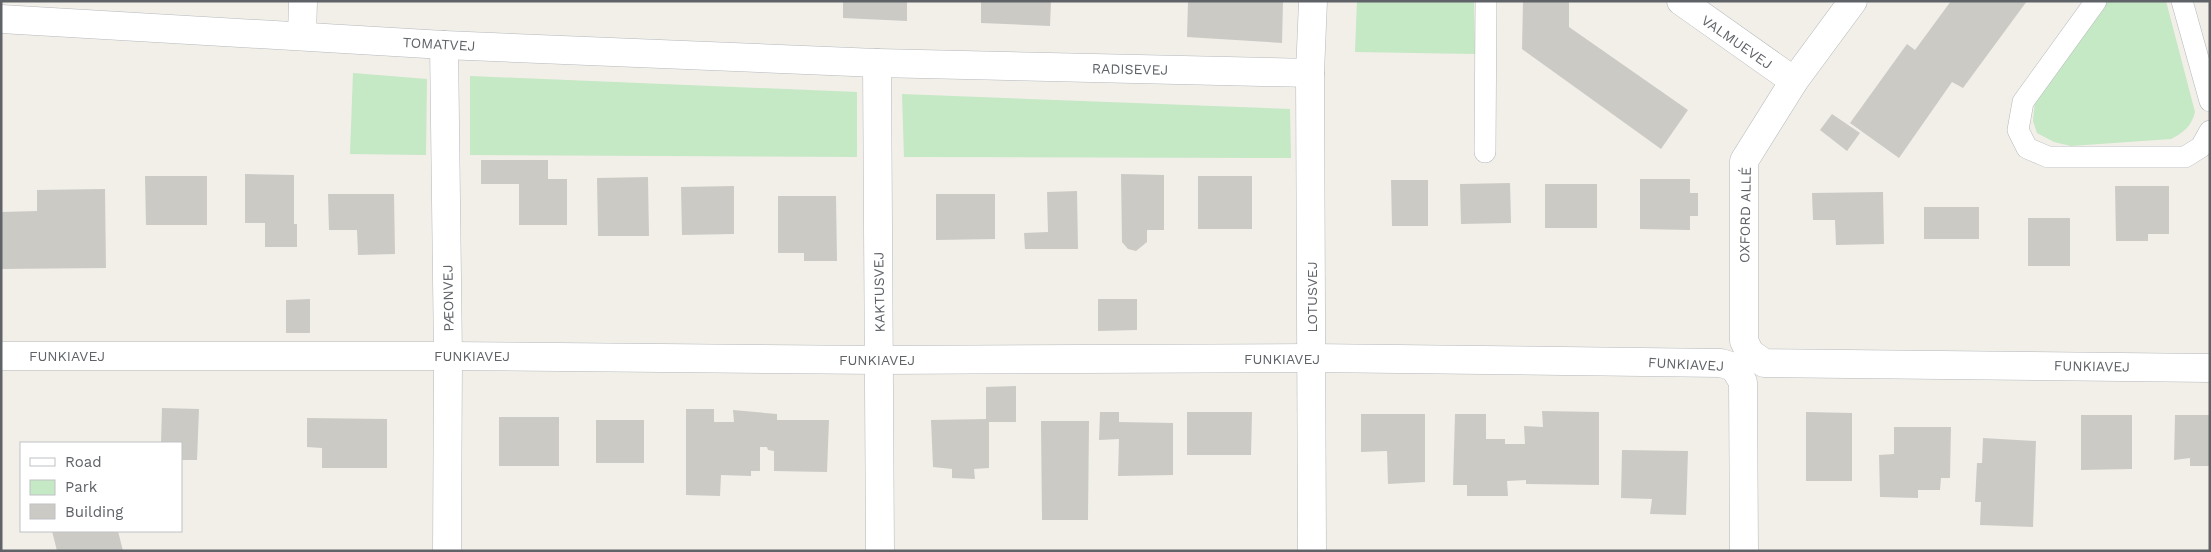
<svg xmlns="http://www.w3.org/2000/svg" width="2211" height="552" viewBox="0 0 2211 552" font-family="'Work Sans',sans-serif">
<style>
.green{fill:#c5e8c5}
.building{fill:#cccac5}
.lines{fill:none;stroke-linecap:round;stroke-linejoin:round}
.lane-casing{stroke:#b5b8bc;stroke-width:22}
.street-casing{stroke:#b5b8bc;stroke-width:29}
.lane{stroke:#fff;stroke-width:21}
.street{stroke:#fff;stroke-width:28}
.labels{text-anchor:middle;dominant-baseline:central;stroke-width:4;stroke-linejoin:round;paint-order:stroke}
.street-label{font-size:14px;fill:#5f6368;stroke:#fff}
</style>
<rect width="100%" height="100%" fill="#f1efe8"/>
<g class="green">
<path d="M1357 1H1474L1475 54 1355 52Z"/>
<path d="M2107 1H2166L2195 112C2191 127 2184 132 2171 139L2071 146 2054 142 2037 133 2033 121 2035 100Z"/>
<path d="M353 73 427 79 426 155 350 154Z"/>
<path d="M470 76 857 92V157L470 155Z"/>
<path d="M902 94 1290 109 1291 158 904 157Z"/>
</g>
<g class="building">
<path d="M843 1H907V21L843 18Z"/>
<path d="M981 1H1051L1050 26 981 23Z"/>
<path d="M1188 1H1283L1282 43 1187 37Z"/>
<path d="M1523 1H1569V27L1688 110 1661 149 1522 49Z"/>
<path d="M1951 1H2027L1963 88 1952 82 1899 158 1850 123 1907 44 1915 50Z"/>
<path d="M1832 114 1860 133 1847 151 1820 130Z"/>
<path d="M481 160H548V179H567V225H519V184H481Z"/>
<path d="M245 174 294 175V224H297V247H265V223H245Z"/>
<path d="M1121 174 1164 175V230H1147V242L1136 251 1128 249 1122 242Z"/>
<path d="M145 176H207V225H146Z"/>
<rect x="1198" y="176" width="54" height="53"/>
<path d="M648 177 649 236H598L597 178Z"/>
<path d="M1640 179H1690V193H1698V216H1690V230L1640 229Z"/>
<path d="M1391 180H1428V226H1392Z"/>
<path d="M1510 183 1511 223 1461 224 1460 184Z"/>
<rect x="1545" y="184" width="52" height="44"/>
<path d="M734 186V234L682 235 681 187Z"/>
<path d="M2115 186H2169V234H2148V241H2116Z"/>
<path d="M105 189 106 268 1 269V212L37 211V190Z"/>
<path d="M1077 191 1078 249H1025L1024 233 1048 232 1047 192Z"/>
<path d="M1883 192 1884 244 1836 245 1835 220H1813L1812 193Z"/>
<path d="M328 194H394L395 254 358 255 357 230H329Z"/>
<path d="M936 194H995V239L936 240Z"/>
<path d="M778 196H836L837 261H804V253H778Z"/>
<rect x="1924" y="207" width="55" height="32"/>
<rect x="2028" y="218" width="42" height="48"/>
<path d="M310 299V333H286V300Z"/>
<path d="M1098 299H1137V330L1098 331Z"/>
<path d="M1016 386V422H989V468L974 469 975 479 952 478V469L933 467 931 420 986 419V387Z"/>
<path d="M162 408 199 409 197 460H181V443H161Z"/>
<path d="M686 409H714V422H734L733 410 777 414V420H829L827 472 774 471V451L768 450 767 447H760V471H751V476L721 475 720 496 686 495Z"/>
<path d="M1542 411 1599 412V485L1526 484V480L1507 481 1508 496H1467V485H1453L1455 414H1486V439H1505V444H1525L1524 426 1543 427Z"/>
<path d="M1100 412H1119V422L1173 423V475L1118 476 1119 439 1099 440Z"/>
<path d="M1187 412H1252L1251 455H1187Z"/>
<path d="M1806 412 1852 413V481H1806Z"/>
<path d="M1361 414H1425V482L1388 484 1387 451 1361 452Z"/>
<path d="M2081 415H2132V469L2081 470Z"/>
<path d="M2175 415H2210V466H2190V458L2174 460Z"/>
<rect x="499" y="417" width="60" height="49"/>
<path d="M307 418 387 419V468H322V448L307 447Z"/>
<rect x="596" y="420" width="48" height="43"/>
<path d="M1041 421H1089L1088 520H1042Z"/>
<path d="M1894 427H1951L1950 478H1941L1940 490H1918V498L1880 497 1879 455 1894 454Z"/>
<path d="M1983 438 2036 441 2033 527 1980 525 1981 502H1975L1977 463H1982Z"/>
<path d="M1622 450 1688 451 1686 515 1650 514 1652 499 1621 498Z"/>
<path d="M52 531H118L123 551H57Z"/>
</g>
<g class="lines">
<g class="lane-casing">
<g id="lane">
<path d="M2096 1 2023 102 2018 130 2027 148 2048 157H2185L2201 147 2210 131"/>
<path d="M2182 1 2210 101"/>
<path d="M1485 152 1486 1"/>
</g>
</g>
<g class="street-casing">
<g id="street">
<path d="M1681 1 1794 81"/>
<path d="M1853 1 1794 81 1744 161V341L1750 353 1764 363 2210 368"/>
<path d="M1 19 444 45 877 63 1310 73 1313 1"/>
<path d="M302 36 303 1"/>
<path d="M444 45 448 356 447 551"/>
<path d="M877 63 880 551"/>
<path d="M1310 73 1312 551"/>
<path d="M1 356H448L880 360 1312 358 1721 363 1734 367 1743 382 1744 551"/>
</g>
</g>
<use href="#lane" class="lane"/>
<use href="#street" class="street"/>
</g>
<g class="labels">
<g class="street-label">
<text transform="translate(1737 42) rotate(35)">VALMUEVEJ</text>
<text transform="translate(439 44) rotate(3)">TOMATVEJ</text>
<text transform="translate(1130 69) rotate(1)">RADISEVEJ</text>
<text transform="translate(1745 215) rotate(-89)">OXFORD ALLÉ</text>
<text transform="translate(879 292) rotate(-91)">KAKTUSVEJ</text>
<text transform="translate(1312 297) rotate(-90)">LOTUSVEJ</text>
<text transform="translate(448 298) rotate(-91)">PÆONVEJ</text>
<text x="67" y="356">FUNKIAVEJ</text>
<text x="472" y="356">FUNKIAVEJ</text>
<text x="1282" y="359">FUNKIAVEJ</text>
<text x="877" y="360">FUNKIAVEJ</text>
<text transform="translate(1686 364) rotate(3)">FUNKIAVEJ</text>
<text transform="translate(2092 366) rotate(1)">FUNKIAVEJ</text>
</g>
</g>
<rect width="2211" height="552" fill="none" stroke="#5f6368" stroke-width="5"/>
<rect x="20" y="442" width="162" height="90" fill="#ffffff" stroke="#bfc1c3"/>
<rect x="30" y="458" width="25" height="8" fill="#ffffff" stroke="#bfc1c3"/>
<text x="65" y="467" font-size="15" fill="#5f6368">Road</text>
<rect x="30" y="480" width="25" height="15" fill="#c5e8c5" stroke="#bfc1c3"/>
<text x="65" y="492" font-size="15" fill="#5f6368">Park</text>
<rect x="30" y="504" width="25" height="15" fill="#cccac5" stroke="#bfc1c3"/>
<text x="65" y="517" font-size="15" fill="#5f6368">Building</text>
</svg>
